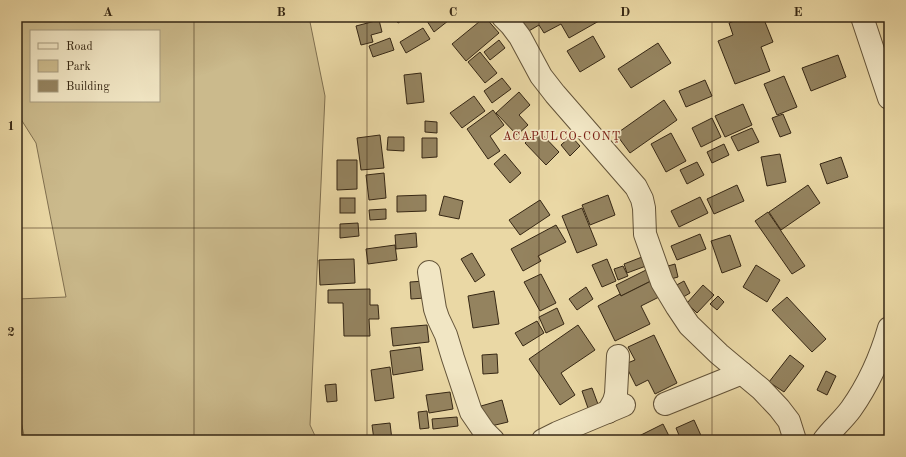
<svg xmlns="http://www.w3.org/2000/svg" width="906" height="457" viewBox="0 0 906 457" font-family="'Old Standard TT',serif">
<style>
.green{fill:#cbba8c;stroke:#807050;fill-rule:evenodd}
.building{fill:#94835f;stroke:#362714}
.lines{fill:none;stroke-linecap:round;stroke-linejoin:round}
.minor-casing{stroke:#635338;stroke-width:24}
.minor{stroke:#f1e6c4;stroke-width:22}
.grid{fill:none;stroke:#362714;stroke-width:1;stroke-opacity:0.55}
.labels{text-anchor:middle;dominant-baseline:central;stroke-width:3.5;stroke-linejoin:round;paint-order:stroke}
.neighbourhood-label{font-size:12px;letter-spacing:1px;fill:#7a1f14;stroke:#f1e6c4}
.neatline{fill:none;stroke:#362714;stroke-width:1.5}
.grid-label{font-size:13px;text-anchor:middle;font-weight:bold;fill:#362714}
</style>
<rect width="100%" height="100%" fill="#ead8a5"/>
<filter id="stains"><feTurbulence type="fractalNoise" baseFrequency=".005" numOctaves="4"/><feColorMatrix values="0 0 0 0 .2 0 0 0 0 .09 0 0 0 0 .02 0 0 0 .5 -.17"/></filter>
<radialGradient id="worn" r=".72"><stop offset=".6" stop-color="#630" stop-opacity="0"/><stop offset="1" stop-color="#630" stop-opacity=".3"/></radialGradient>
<path class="green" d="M17 17H309L325 96 310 425 317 440H25L17 403V299L66 297 36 143 17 113ZM31 31H159V101H31Z"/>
<g class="building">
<path d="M394 17H408L398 23Z"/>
<path d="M432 17H453L434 32 427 21Z"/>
<path d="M485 17 499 33 466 61 452 44Z"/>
<path d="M522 17H606L569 38 561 24 544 33 539 25 527 32 519 19Z"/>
<path d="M745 17H763L773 42 761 47 770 71 735 84 718 41 733 35 729 23Z"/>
<path d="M379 20 382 32 371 35 373 42 361 45 356 26Z"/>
<path d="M423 28 430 39 406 53 400 42Z"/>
<path d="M593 36 605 57 580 72 567 51Z"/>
<path d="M390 38 394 50 373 57 369 46Z"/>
<path d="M499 40 505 48 490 60 484 52Z"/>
<path d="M658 43 671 63 631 88 618 69Z"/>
<path d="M480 52 497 73 485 83 468 62Z"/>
<path d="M838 55 846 77 811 91 802 68Z"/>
<path d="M421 73 424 102 407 104 404 75Z"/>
<path d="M784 76 797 107 777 115 764 84Z"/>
<path d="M502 78 511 89 492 103 484 91Z"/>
<path d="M705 80 712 96 686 107 679 91Z"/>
<path d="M519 92 530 105 519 115 528 125 517 135 496 113Z"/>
<path d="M474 96 485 111 462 128 450 113Z"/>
<path d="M664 100 677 120 630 153 616 134Z"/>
<path d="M743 104 752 125 725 137 715 116Z"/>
<path d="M493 110 504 125 490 136 500 151 488 159 467 129Z"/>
<path d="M783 114 791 133 780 137 772 118Z"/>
<path d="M712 118 721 137 701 147 692 128Z"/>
<path d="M425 121 437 122V133L425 132Z"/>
<path d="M752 128 759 142 738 151 731 137Z"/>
<path d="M538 130 559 152 546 165 525 143Z"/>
<path d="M671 133 686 161 666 172 651 144Z"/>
<path d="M380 135 384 168 361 170 357 138Z"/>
<path d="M571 136 580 146 570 156 561 145Z"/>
<path d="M388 137H404V151L387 150Z"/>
<path d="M422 138H437V157L422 158Z"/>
<path d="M724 144 729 155 712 163 707 152Z"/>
<path d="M505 154 521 173 510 183 494 164Z"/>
<path d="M780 154 786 182 767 186 761 157Z"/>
<path d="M841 157 848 177 827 184 820 164Z"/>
<path d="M337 160H357V189L337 190Z"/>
<path d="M697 162 704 175 687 184 680 170Z"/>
<path d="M384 173 386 198 369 200 366 175Z"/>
<path d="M737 185 744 201 714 214 707 199Z"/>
<path d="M808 185 820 203 781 230 769 212Z"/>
<path d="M426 195V211L397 212V196Z"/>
<path d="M608 195 615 215 590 225 582 205Z"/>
<path d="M444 196 463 201 459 219 439 215Z"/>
<path d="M700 197 708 213 679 227 671 211Z"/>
<rect x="340" y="198" width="15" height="15"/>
<path d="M540 200 550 215 520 235 509 220Z"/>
<path d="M582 208 597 245 577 253 562 216Z"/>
<path d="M386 209V219L370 220 369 210Z"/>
<path d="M768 212 805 266 792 274 755 221Z"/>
<path d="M358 223 359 236 340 238V224Z"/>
<path d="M556 225 566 242 538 256 541 261 523 271 511 249Z"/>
<path d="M416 233 417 247 396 249 395 235Z"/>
<path d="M700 234 706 249 677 260 671 246Z"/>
<path d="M730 235 741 266 722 273 711 241Z"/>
<path d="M395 245 397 260 368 264 366 249Z"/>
<path d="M472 253 485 275 475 282 461 259Z"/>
<path d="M642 257 646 266 627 273 624 264Z"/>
<path d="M354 259 355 283 320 285 319 260Z"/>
<path d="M607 259 616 281 602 287 592 265Z"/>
<path d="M675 264 678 277 671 279 668 266Z"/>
<path d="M756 265 780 280 767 302 743 287Z"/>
<path d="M623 266 628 276 618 280 614 269Z"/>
<path d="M648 269 653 280 621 296 616 285Z"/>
<path d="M541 274 556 303 540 311 524 282Z"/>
<path d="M653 280 661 296 641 306 650 324 615 341 598 306 620 294 621 296Z"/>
<path d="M425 281V298L411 299 410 282Z"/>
<path d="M684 281 690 293 680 299 673 287Z"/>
<path d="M703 285 714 295 697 313 687 303Z"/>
<path d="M586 287 593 299 577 310 569 299Z"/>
<path d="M370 289V305H378L379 319H369L370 336H344L343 303H328V290Z"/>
<path d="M494 291 499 324 473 328 468 296Z"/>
<path d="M718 296 724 302 717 310 710 304Z"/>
<path d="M787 297 826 339 812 352 772 310Z"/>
<path d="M557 308 564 324 546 333 539 317Z"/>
<path d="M537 321 544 333 523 346 515 333Z"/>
<path d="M427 325 429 342 393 346 391 328Z"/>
<path d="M578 325 595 350 561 373 575 395 560 405 529 359Z"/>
<path d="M654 335 677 383 655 394 648 380 636 386 625 364 635 360 628 347Z"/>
<path d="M420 347 423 370 393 375 390 351Z"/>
<path d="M497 354 498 373 483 374 482 355Z"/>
<path d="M790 355 804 366 784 392 769 382Z"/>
<path d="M390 367 394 398 375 401 371 370Z"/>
<path d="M826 371 836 376 827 395 817 390Z"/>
<path d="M336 384 337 401 327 402 325 385Z"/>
<path d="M592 388 599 407 589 411 582 391Z"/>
<path d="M450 392 453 409 429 413 426 395Z"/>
<path d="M502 400 508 422 487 427 481 406Z"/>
<path d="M427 411 429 428 420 429 418 412Z"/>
<path d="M457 417 458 426 433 429 432 419Z"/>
<path d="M694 420 703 440H681L676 428Z"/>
<path d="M390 423 392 440H374L372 425Z"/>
<path d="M663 424 671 440H638L637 437Z"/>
</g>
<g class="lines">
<g class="minor-casing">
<g id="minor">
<path d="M503 17 511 25 520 37 541 76 555 94 636 187 642 199 644 208 645 234 662 282 677 307 689 325 719 354 761 389 779 408 789 421 795 440"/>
<path d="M862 17 889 98"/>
<path d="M429 272 435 309 438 318 446 335 453 358 471 412 484 431 493 440"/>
<path d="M665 404 742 373"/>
<path d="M608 412 614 401 616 394 618 356"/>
<path d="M543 440 557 433 624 405"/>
<path d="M824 440C832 429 843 420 851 409 868 385 881 356 889 328"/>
</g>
</g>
<use href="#minor" class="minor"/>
</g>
<path class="grid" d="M194 17V440M367 17V440M539 17V440M712 17V440M17 228H889"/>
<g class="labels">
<g class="neighbourhood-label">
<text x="562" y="137">ACAPULCO-CONŢ</text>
</g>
</g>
<rect width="906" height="457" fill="none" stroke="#ead8a5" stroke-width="44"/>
<rect x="30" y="30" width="130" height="72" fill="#f1e6c4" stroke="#a69a7e"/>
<rect x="38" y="43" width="20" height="6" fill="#f1e6c4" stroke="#a69a7e"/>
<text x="66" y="50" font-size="12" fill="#362714">Road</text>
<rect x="38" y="60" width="20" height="12" fill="#cbba8c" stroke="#a69a7e"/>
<text x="66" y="70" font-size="12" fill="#362714">Park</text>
<rect x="38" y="80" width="20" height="12" fill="#94835f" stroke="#a69a7e"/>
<text x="66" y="90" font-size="12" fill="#362714">Building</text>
<rect x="22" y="22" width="862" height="413" class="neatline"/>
<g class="grid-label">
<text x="108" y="16">A</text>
<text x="281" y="16">B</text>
<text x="453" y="16">C</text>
<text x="625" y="16">D</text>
<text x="798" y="16">E</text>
<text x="11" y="130">1</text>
<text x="11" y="336">2</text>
</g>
<rect width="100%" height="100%" filter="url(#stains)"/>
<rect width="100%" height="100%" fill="url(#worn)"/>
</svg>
